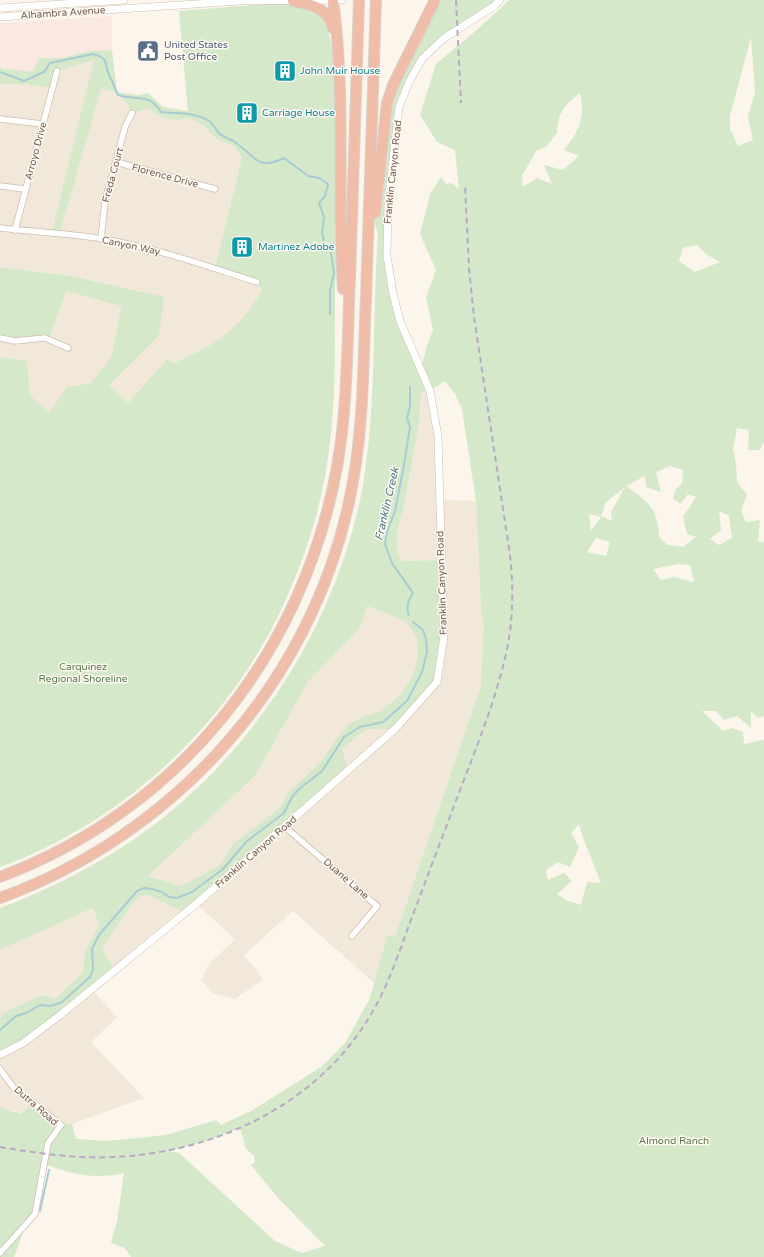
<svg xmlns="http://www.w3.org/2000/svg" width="764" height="1257" viewBox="0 0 764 1257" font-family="'Varela Round',sans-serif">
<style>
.residential{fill:#f2e8da}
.commercial{fill:#fae9e0}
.green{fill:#d5e8ca;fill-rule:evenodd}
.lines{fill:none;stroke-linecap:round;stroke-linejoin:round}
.stream{stroke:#a8ccd4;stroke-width:2}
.minor-casing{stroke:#cdbeb2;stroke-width:7}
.tertiary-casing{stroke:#cdbeb2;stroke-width:8}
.secondary-casing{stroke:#cfbfaf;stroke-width:8}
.motorway-casing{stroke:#d8d2ce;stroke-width:12}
.minor{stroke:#fff;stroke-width:5.5}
.tertiary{stroke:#fff;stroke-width:7}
.secondary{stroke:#fff;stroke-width:7}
.motorway{stroke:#efbda8;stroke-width:10}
.rail{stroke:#b9a9c5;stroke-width:2;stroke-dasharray:6 4;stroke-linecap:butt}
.labels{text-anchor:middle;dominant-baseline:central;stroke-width:3;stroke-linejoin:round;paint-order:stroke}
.street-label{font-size:10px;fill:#745e50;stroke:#fef9f2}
.service-label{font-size:10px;fill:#4e5e75;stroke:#fef9f2;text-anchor:start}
.culture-label{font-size:10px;fill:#0d838f;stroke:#fef9f2;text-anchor:start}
.park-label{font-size:10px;fill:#557849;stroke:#fef9f2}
.water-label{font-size:11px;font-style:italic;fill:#4b7a85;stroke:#fef9f2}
</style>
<rect width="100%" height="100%" fill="#fbf5eb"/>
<g class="residential">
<path d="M95 59 51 233 101 89 117 92 127 102 149 108 157 115 174 121 188 118 203 125 217 139 235 147 242 157 215 268 257 282 262 290 255 303 233 330 210 347 197 353 174 363 167 359 128 403 110 386 159 336 110 284 72 276 0 267V84H26L53 88 57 71Z"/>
<path d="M66 291 121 305 112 356 91 383 67 387 49 414 30 395 27 361 0 357V338L49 339Z"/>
<path d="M430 391 438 436 440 500 476 501 481 610 484 623 483 661 481 685 395 937 387 935 374 983 293 911 244 955 263 979 235 999 213 993 201 980 209 964 235 939 196 904 342 749 366 729H395L437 682 441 560 403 561 397 552V533L404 505 419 424 421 392Z"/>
<path d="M367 606 405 621 417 638 418 656 412 677 401 694 381 711 364 716 349 724 336 739 323 759 287 794 280 808 233 844 220 865 181 886 148 876 255 776 308 682 360 628Z"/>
<path d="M148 895 185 913 115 971 102 949 128 910 139 897Z"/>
<path d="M93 908 99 925 85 951 83 972 55 999 42 995 3 1013 0 1019V950Z"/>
<path d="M92 990 117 1017 91 1042 144 1098 72 1124 61 1125 0 1107V1055Z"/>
</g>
<path class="commercial" d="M112 16V50L91 51 62 58H39L32 73 0 68V23Z"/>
<g class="green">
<path d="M435 0H493L494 6 443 39 423 59 399 107 387 245 393 294 421 369 428 342 433 330 426 297 436 270 420 234 430 194 441 177 446 184 452 183 459 189 455 150 437 142 420 115 436 64 479 28 509 0H764V441L760 450H748L749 430 737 428 733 449 736 465 737 482 747 495 741 511 746 522 760 520 758 541 764 542V716L758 718 751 711V728L737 716 724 720 716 711H702L723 731 732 728 743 732 744 744 764 740V1257H131L125 1248 111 1243 117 1221 124 1173C93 1180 73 1174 44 1164L35 1214 26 1224 14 1257H0V1107L21 1114 32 1102 61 1124H72L76 1139 107 1141 166 1135 216 1120 221 1125 253 1110 321 1067 345 1043 370 998 387 935 395 937 481 685 484 623 481 610 476 501 462 409 455 394 445 381 430 391 421 392 419 424 404 505 397 533V552L403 561 442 560 444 636 437 682 395 729H366L342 749 348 771 185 913 148 895 139 897 128 910 102 949 115 971 0 1055V1019L3 1013 42 995 55 999 83 972 85 951 99 925 93 908 0 950V908C43 892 85 871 124 846 246 767 337 628 363 485 377 402 372 317 378 234L374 221 387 103ZM751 37 755 92 748 117 753 140 738 146 730 129V116ZM580 93C586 117 579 131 564 150L579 156 563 170 544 165 552 184 537 178 523 187 522 176 536 151 546 147 557 133C557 114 565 104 580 93ZM697 245 706 254 720 262 695 272 679 261 683 248ZM670 466 683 470 682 484 676 489 673 498 680 504 688 494 696 497 683 517 687 534 696 537 683 547 667 545 659 537C658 509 649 502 626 486L645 476 646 487 661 492 656 472ZM625 487 611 512 612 521 601 516 606 502ZM719 511 729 516 732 538 719 545 710 539 721 530ZM589 514 601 517 591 531ZM596 538 610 542 606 556 587 552ZM679 564 690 565 694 582 674 577 661 580 653 569ZM367 606 405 621 417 638 418 656 412 677 401 694 381 711 364 716 349 724 336 739 323 759 287 794 280 808 233 844 220 865 181 886 148 876 255 776 308 682 360 628ZM579 824 582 835 601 883 587 882 581 905 566 900 557 894 572 881 564 873 548 880 546 870 558 862 570 867 579 847 571 833ZM240 1128 246 1149 254 1156 255 1162 251 1165 279 1199 325 1246 302 1253 275 1241 179 1153 168 1151 209 1140Z"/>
<path d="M265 4C286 4 310 1 323 21 334 38 333 64 334 83 338 137 338 193 337 247 337 263 335 279 335 295 335 349 336 404 328 458 321 507 306 555 286 599 232 721 125 822 0 867V357L27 361 30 395 49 413 67 387 91 383 112 356 121 306 66 291 49 339 15 341 0 338V267L72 276 164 297 159 336 110 385 128 403 167 359 174 363C216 345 239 331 262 290L257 282 215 268 242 157 235 147 217 139 203 125 189 118C171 122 163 120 149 108L132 113C124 97 119 91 101 89L59 235 51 234 94 60 57 71 53 88 26 84H0V68L32 72 39 58H62L91 51 112 50 117 92 138 95 148 93 163 107 188 111 179 11Z"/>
</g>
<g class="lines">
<g class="stream">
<path d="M0 72 24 81 44 72 50 63 93 54C109 58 104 63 109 75 112 81 115 88 118 95 136 101 149 92 161 112 177 114 191 112 206 119 215 124 214 129 220 134 224 138 232 139 236 143 257 157 256 171 284 158L308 176 319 178 328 184 325 196 319 203 324 217 322 233 324 241"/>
<path d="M330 314V291L334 273 331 253"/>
<path d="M409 615C405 607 409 599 413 593L392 563 385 544 387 532 395 511 404 465 410 427 407 418 410 406V387"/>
<path d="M0 1030 16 1016 26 1013 40 1005 50 1006 62 1002 90 977 93 969 92 949 99 935 137 891 144 888 152 889 162 892 169 897 177 898 192 892 223 869 247 841 284 813 292 797 299 789 322 771 344 737 360 727 383 722 407 701 422 672 427 652 426 639 423 630 413 622"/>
<path d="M40 1211 49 1170"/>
</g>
<g class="minor-casing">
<g id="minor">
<path d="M0 119 43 124"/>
<path d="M116 162 215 189"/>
<path d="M0 186 25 189"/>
<path d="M0 228C34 232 69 233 103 239 156 248 206 266 257 282"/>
<path d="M15 230 57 71"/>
<path d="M101 239 105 202 125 127 132 113"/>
<path d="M0 338 15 341 45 338 68 348"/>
<path d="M285 827 377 906 352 936"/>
<path d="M0 1069 13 1087 61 1125 48 1143 35 1214 0 1253"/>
</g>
</g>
<g class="tertiary-casing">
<path id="tertiary" d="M0 1055 23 1043 59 1016 196 904 395 729 437 682 444 636 438 436 430 391 400 321 393 294 387 256 388 203 399 107 409 82 422 59 443 39 494 6 500 0"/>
</g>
<g class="secondary-casing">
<g id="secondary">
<path d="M0 8 124 0"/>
<path d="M0 17 240 1 342 0"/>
</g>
</g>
<g class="motorway-casing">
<g id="motorway">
<path d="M333 0C346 93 337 194 343 289"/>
<path d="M293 1C311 4 328 8 333 28"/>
<path d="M375 213 387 103 393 85 435 0"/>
<path d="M0 877C179 810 303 654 337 467 348 405 347 341 350 278 353 185 356 93 359 0"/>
<path d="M0 898C176 834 312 682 350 497 364 431 363 364 366 297 369 198 372 99 376 0"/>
</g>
</g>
<use href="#minor" class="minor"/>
<use href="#tertiary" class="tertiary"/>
<use href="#secondary" class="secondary"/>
<use href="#motorway" class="motorway"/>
<g class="rail">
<path d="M456 0 461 103"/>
<path d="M0 1147C37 1153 75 1159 113 1157 214 1153 317 1105 370 1016 387 988 398 956 409 925 423 888 437 851 451 814 472 757 501 692 510 632 513 606 513 581 510 555L474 317 469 268 465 184"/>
</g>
</g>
<defs>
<g id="civic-square" transform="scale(1.15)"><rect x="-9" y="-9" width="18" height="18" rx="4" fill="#5c6f8a" stroke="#fef9f2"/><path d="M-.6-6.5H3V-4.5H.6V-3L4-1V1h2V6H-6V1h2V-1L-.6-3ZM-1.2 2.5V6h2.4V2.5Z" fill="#fff"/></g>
<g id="building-square" transform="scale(1.15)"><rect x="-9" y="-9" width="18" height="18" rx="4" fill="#0f9aa8" stroke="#fef9f2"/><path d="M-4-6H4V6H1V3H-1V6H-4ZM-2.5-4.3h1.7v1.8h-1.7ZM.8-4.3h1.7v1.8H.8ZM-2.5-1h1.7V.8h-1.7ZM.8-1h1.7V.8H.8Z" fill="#fff"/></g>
</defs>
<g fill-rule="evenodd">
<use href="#civic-square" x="148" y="51"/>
<use href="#building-square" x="285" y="71"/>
<use href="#building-square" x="247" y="113"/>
<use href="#building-square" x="242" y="247"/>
</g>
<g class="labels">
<g class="street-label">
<text transform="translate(63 13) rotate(-4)">Alhambra Avenue</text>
<text transform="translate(36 151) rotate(-75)">Arroyo Drive</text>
<text transform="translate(393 172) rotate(-84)">Franklin Canyon Road</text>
<text transform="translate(113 175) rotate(-75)">Freda Court</text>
<text transform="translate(165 176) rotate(15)">Florence Drive</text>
<text transform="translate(131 246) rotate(12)">Canyon Way</text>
<text transform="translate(442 583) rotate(-92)">Franklin Canyon Road</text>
<text transform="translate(256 852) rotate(-41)">Franklin Canyon Road</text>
<text transform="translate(346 879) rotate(41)">Duane Lane</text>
<text transform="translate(36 1106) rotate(41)">Dutra Road</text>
</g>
<g class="service-label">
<text x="164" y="45">United States<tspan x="164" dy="12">Post Office</tspan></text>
</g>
<g class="culture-label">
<text x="300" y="71">John Muir House</text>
<text x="262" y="113">Carriage House</text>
<text x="258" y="247">Martinez Adobe</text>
</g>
<g class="park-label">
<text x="83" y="667">Carquinez<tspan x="83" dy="12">Regional Shoreline</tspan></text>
<text x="674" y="1141">Almond Ranch</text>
</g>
<g class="water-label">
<text transform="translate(387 504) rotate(-77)">Franklin Creek</text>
</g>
</g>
</svg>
